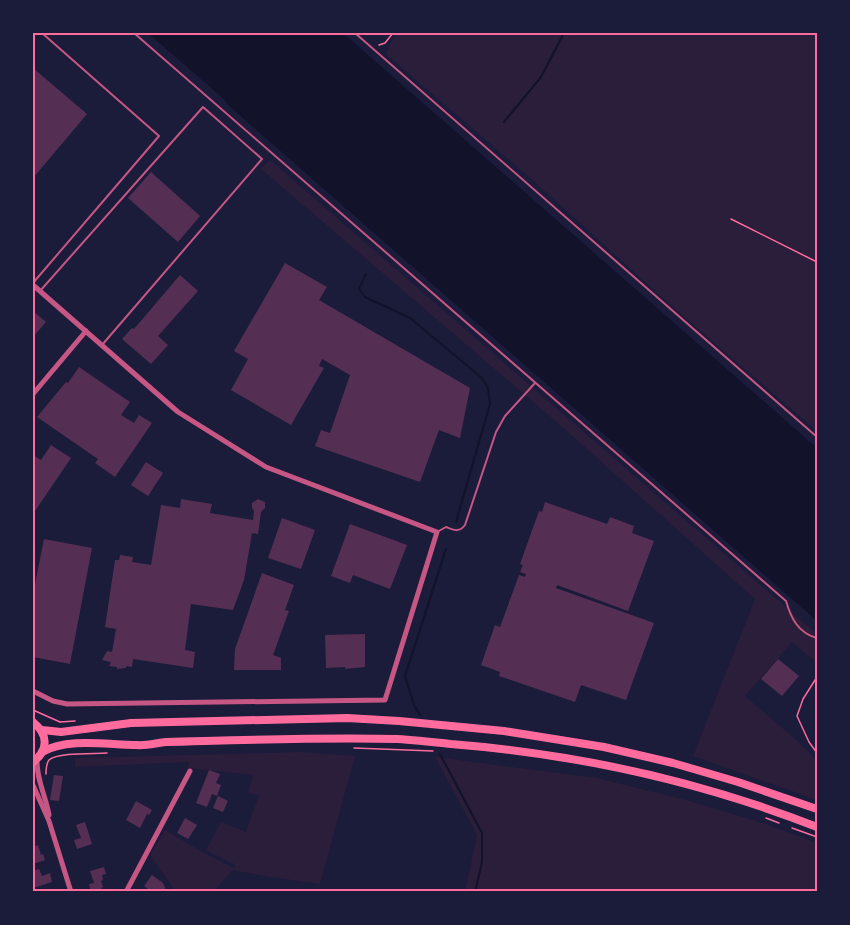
<svg xmlns="http://www.w3.org/2000/svg" width="850" height="925" viewBox="0 0 850 925" font-family="'DejaVu Sans',sans-serif">
<style>
.green{fill:#2a1e3b}
.water{fill:#12122b}
.lines{fill:none;stroke-linecap:round;stroke-linejoin:round}
.stream{stroke:#12122b;stroke-width:2}
.building{fill:#542f53}
.path{stroke:#ff6b9d;stroke-width:1.5}
.service{stroke:#c65784;stroke-width:2}
.minor{stroke:#c65784;stroke-width:5}
.primary{stroke:#ff6b9d;stroke-width:8}
.neatline{fill:none;stroke:#ff6b9d;stroke-width:2}
</style>
<rect width="100%" height="100%" fill="#1b1b3a"/>
<g class="green">
<path d="M395 33H817V431L683 316 529 177 386 54Z"/>
<path d="M270 160 817 634V663L792 642 745 696 794 738 817 761V800L693 756 755 599 560 425 261 169Z"/>
<path d="M301 752 355 756 320 884 264 876 233 870 213 892H176L150 855 165 830 204 853 234 868 236 865 206 850 221 822 246 832 259 795 248 793 253 775 188 768 189 762 75 767V758Z"/>
<path d="M435 757 597 778 686 800 763 823 817 843V892H465L477 835Z"/>
</g>
<path class="water" d="M148 33H343L817 448V621L228 105 225 100Z"/>
<g class="lines">
<g class="stream">
<path d="M504 122 541 77 564 33"/>
<path d="M366 274 359 289 365 297 410 318 482 378 488 388 490 404 456 522"/>
<path d="M420 715 414 705 405 676 446 549"/>
<path d="M440 754 482 833V862L475 892"/>
</g>
</g>
<g class="building">
<path d="M33 68 87 114 33 178Z"/>
<path d="M151 172 200 216 178 242 128 198Z"/>
<path d="M285 263 327 287 319 300 470 388 460 438 439 430 420 482 315 446 321 430 330 433 350 375 322 359 319 366 324 368 291 425 231 390 248 359 234 351Z"/>
<path d="M180 275 198 291 158 336 168 345 151 364 122 339 132 328 134 329Z"/>
<path d="M33 311 46 322 33 337Z"/>
<path d="M79 367 130 402 121 415 134 423 139 415 152 423 115 477 95 463 98 459 37 417 66 382 68 383Z"/>
<path d="M51 445 71 458 35 511 33 510V455L41 460Z"/>
<path d="M146 462 163 473 148 496 131 485Z"/>
<path d="M181 499 212 504 210 513 253 520 254 511 252 508V503L258 499 265 502V508L261 512 258 534 252 533 244 580 233 610 191 604 185 650 195 652 193 668 133 659 132 667 126 666V668L117 669V667L109 666 111 662 102 660 107 651 112 652 116 629 105 627 115 560H119L120 555 133 557 132 562 151 565 161 505 180 508Z"/>
<path d="M545 502 607 524 610 517 634 526 632 533 654 541 628 611 557 585 556 588 654 623 626 700 581 685 575 702 499 676 500 672 481 665 495 625 500 627 519 575 525 577 526 574 520 572 523 565 520 564 539 511 542 512Z"/>
<path d="M282 518 315 530 301 569 268 558Z"/>
<path d="M350 524 407 545 390 589 353 575 350 583 331 576Z"/>
<path d="M44 539 92 548 70 664 33 657V584H35Z"/>
<path d="M262 573 294 585 285 610 289 611 273 655 281 658V670H234L235 649Z"/>
<path d="M365 634V667L345 669V667L326 668 325 635Z"/>
<path d="M778 659 799 676 782 696 761 679Z"/>
<path d="M209 770 220 774 216 783 221 785 217 796 212 794 207 807 196 803Z"/>
<path d="M54 775 63 776 59 801 50 800Z"/>
<path d="M218 796 228 801 223 812 213 808Z"/>
<path d="M136 801 152 810 149 815 147 814 140 828 126 820Z"/>
<path d="M185 818 197 825 188 839 177 833Z"/>
<path d="M85 822 92 844 77 849 74 840 81 838 76 825Z"/>
<path d="M38 845 41 855 43 854 45 860 33 864V847Z"/>
<path d="M104 867 106 874 102 875 103 880 101 881 103 887 101 888 102 892H91L89 884 94 883 90 871Z"/>
<path d="M39 869 42 876 50 873 52 882 33 888V871Z"/>
<path d="M152 875 163 883 165 888 162 892H152L144 886Z"/>
</g>
<g class="lines">
<g class="path">
<path d="M379 45 385 43 393 33"/>
<path d="M731 219 817 262"/>
<path d="M817 677 803 699 797 716 809 742 817 753"/>
<path d="M33 710 60 722"/>
<path d="M60 722 75 721"/>
<path d="M354 748 433 751"/>
<path d="M46 774C46 769 46 764 49 760 58 752 94 754 107 753"/>
<path d="M766 818 779 823"/>
<path d="M792 828 817 837"/>
</g>
<g class="service">
<path d="M134 33 786 601C791 618 798 633 817 638"/>
<path d="M355 33 817 437"/>
<path d="M33 283 159 136 42 33"/>
<path d="M40 291 203 107 262 159 102 345"/>
<path d="M437 532 446 527C454 530 459 533 465 525L496 432 505 416 535 383"/>
</g>
<g class="minor">
<path d="M33 285 178 412 266 467 437 532 385 700 67 704 53 701 33 691"/>
<path d="M33 394 86 331"/>
<path d="M37 759C36 779 46 796 49 815"/>
<path d="M33 785 49 821 71 892"/>
<path d="M126 892 190 771"/>
</g>
<g class="primary">
<path d="M33 722C48 734 49 750 33 762"/>
<path d="M42 730 61 732 131 723 347 718 399 721 504 731 604 747 673 763 738 782 817 809"/>
<path d="M42 752C68 737 108 745 137 745 146 746 156 743 166 742 243 740 320 737 397 739 415 740 433 742 451 744 576 754 700 781 817 827"/>
</g>
</g>
<rect width="850" height="925" fill="none" stroke="#1b1b3a" stroke-width="69"/>
<rect x="34" y="34" width="782" height="856" class="neatline"/>
</svg>
